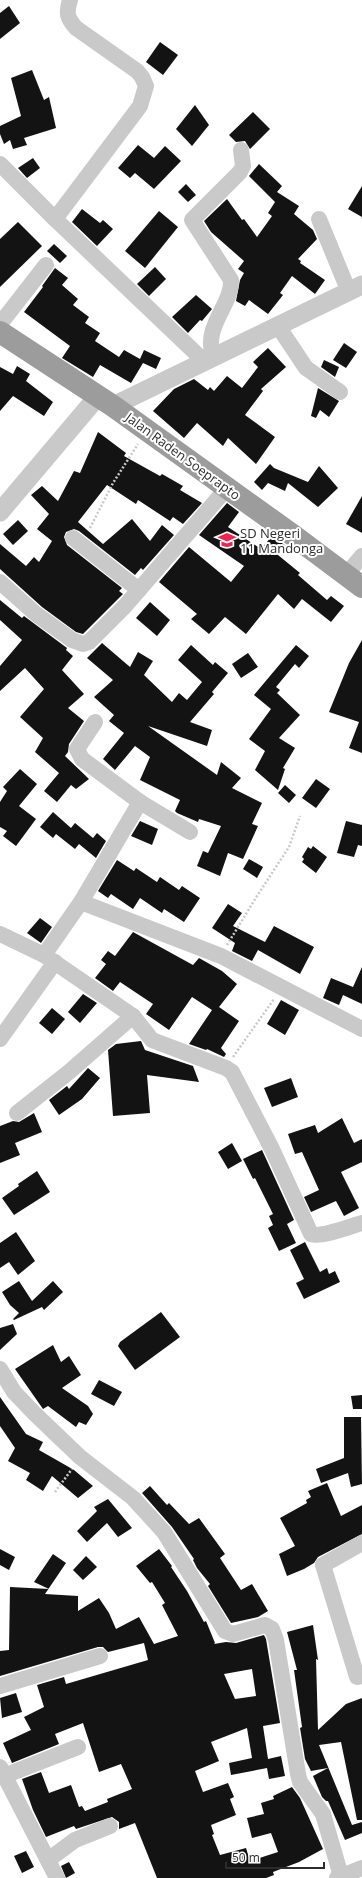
<svg xmlns="http://www.w3.org/2000/svg" width="362" height="1878" viewBox="0 0 362 1878" font-family="'Open Sans',sans-serif">
<style>
.building{fill:#131313;fill-rule:evenodd}
.lines{fill:none;stroke-linecap:round;stroke-linejoin:round}
.path{stroke:#c9c9c9;stroke-width:2.5;stroke-dasharray:2 2;stroke-linecap:butt}
.minor{stroke:#c9c9c9;stroke-width:16}
.tertiary{stroke:#c9c9c9;stroke-width:19}
.trunk{stroke:#9c9c9c;stroke-width:22}
.labels{text-anchor:middle;dominant-baseline:central;stroke-width:4;stroke-linejoin:round;paint-order:stroke}
.street-label{font-size:13px;fill:#2c2c2c;stroke:#fff}
.poi-label{font-size:13px;fill:#2c2c2c;stroke:#fff;text-anchor:start}
</style>
<rect width="100%" height="100%" fill="#fff"/>
<g class="building">
<path d="M9 6 20 23 0 39V13Z"/>
<path d="M160 42 178 55 163 75 146 62Z"/>
<path d="M32 70 44 100 49 97 56 128 24 138 27 145 13 149 10 140 4 144 0 134V126L21 116 11 78Z"/>
<path d="M195 105 209 125 192 146 176 129Z"/>
<path d="M253 112 270 129 250 149 245 141 236 142 229 135Z"/>
<path d="M138 145 154 158 165 146 181 161 154 189 135 173 130 178 118 168Z"/>
<path d="M33 158 40 168 27 178 18 168Z"/>
<path d="M259 164 282 186 277 192 299 206 294 214 313 230 317 239 298 259 301 261 300 263 325 280 315 294 292 276 280 293 283 295 268 314 249 300 245 306 236 301 240 280 244 273 238 269 244 261 211 232 204 221 227 199 242 220 244 219 257 237 272 216 268 213 275 202 249 176Z"/>
<path d="M186 184 196 195 188 202 178 192Z"/>
<path d="M362 186V217L348 209Z"/>
<path d="M82 209 100 223 103 220 113 229 97 246 72 222Z"/>
<path d="M159 211 178 227 145 268 125 251Z"/>
<path d="M18 222 42 246 0 287V239Z"/>
<path d="M54 244 67 256 60 263 47 251Z"/>
<path d="M155 267 166 279 149 296 137 284Z"/>
<path d="M55 268 68 278 62 285 78 299 73 305 89 317 85 323 100 333 95 341 119 357 124 350 140 359 144 350 161 358 156 369 143 363 131 383 100 365 93 377 62 358 70 346 24 312 43 287 42 286Z"/>
<path d="M196 295 212 309 202 321 200 320 188 333 172 317Z"/>
<path d="M344 343 357 352 346 368 333 360Z"/>
<path d="M268 348 286 367 261 389 263 391 245 415 275 437 256 464 228 438 223 446 197 423 184 438 153 411 174 389 194 379 208 390 210 387 214 391 227 376 242 388 258 367 253 362Z"/>
<path d="M324 360 339 367 335 377 321 367Z"/>
<path d="M17 366 30 374 26 381 53 402 44 416 13 396 0 411V367L13 374Z"/>
<path d="M318 388 339 401 329 417 320 410 316 418 311 416Z"/>
<path d="M98 432 126 453 124 456 160 476 162 474 183 486 180 490 202 503 183 524 173 517 170 521 138 500 136 504 107 485 78 522 103 544 132 519 150 541 162 525 174 535 143 570 141 568 135 575 79 531 74 529 66 532 64 537 67 545 122 588 119 591 123 594 83 634 76 632 42 607 0 569V544L26 566 34 557 39 562 52 541 37 529 49 514 31 495 42 486 58 501 74 471 80 473Z"/>
<path d="M270 464 274 468 308 482 319 466 338 488 318 507 288 483 285 491 268 483 262 490 254 482Z"/>
<path d="M362 496V533L346 524Z"/>
<path d="M227 503 239 512 228 527 261 549 272 536 286 546 278 555 300 573 298 575 327 600 331 596 344 606 331 622 302 599 294 609 278 594 246 634 225 617 209 634 191 619 197 614 159 582 189 547 231 582 244 566 199 535Z"/>
<path d="M18 520 28 531 13 545 3 534Z"/>
<path d="M0 600 22 618 24 616 67 648 66 650 73 656 62 670 84 694 68 708 84 721 69 744 68 752 65 756 89 779 76 789 71 785 57 802 44 791 59 773 35 752 43 738 20 717 44 689 25 668 0 691V666L22 640 0 620Z"/>
<path d="M150 602 170 620 157 636 136 618Z"/>
<path d="M362 640V753L349 748 359 722 329 712 349 663Z"/>
<path d="M102 643 130 667 138 652 153 661 144 675 172 702 179 693 187 700 202 682 178 660 191 645 213 665 215 662 228 673 212 692 214 694 190 722 212 730 207 746 148 726 217 775 221 762 241 778 232 788 262 803 252 824 258 826 243 859 228 853 220 876 197 866 203 851 208 853 221 826 199 819 198 822 177 813 175 811 180 800 140 780 150 757 135 746 115 770 103 759 124 733 109 721 114 715 94 697 113 680 87 658Z"/>
<path d="M296 645 309 656 299 668 295 664 276 687 280 690 277 693 300 715 279 738 295 748 283 768 285 769 278 790 255 770 265 751 249 739 271 709 254 695Z"/>
<path d="M248 653 258 667 241 678 232 664Z"/>
<path d="M20 769 37 784 19 806 36 819 16 846 3 836 7 831 0 827V802L7 791 3 787Z"/>
<path d="M316 779 330 789 316 808 302 798Z"/>
<path d="M285 785 296 795 289 803 278 793Z"/>
<path d="M53 812 71 828 75 823 93 838 97 833 106 841 96 858 79 844 75 849 56 834 53 838 40 827Z"/>
<path d="M140 821 158 829 152 845 131 836Z"/>
<path d="M346 821 362 825V846L358 845 354 857 337 853Z"/>
<path d="M313 846 327 857 316 873 302 862 304 859 302 857 308 847 311 849Z"/>
<path d="M249 859 263 867 257 878 243 869Z"/>
<path d="M117 860 134 871 136 868 157 882 160 877 179 890 182 886 200 898 184 922 164 909 162 913 140 898 133 909 111 894 108 898 98 891Z"/>
<path d="M228 904 242 913 233 926 265 942 274 926 314 947 300 974 258 950 252 961 232 951 235 943 212 928Z"/>
<path d="M40 918 52 927 41 943 27 933Z"/>
<path d="M133 932 193 965 199 958 222 971 237 984 219 1007 239 1021 221 1048 226 1054 224 1057 207 1049 206 1050 189 1044 212 1010 192 997 169 1030 146 1014 153 1004 120 982 113 991 95 978 106 964 101 960 108 951 115 956Z"/>
<path d="M362 967V1004L343 995 339 1005 323 998 331 978 353 987Z"/>
<path d="M83 994 97 1003 80 1023 68 1012Z"/>
<path d="M281 1000 299 1010 285 1035 267 1024Z"/>
<path d="M52 1008 65 1019 52 1034 39 1023Z"/>
<path d="M141 1041 145 1050 193 1066 199 1082 147 1075 150 1113 113 1116 108 1050 116 1044Z"/>
<path d="M88 1068 100 1078 82 1099 59 1115 49 1100 67 1086 69 1089Z"/>
<path d="M291 1078 298 1097 272 1107 264 1088Z"/>
<path d="M34 1113 42 1132 15 1143 20 1155 0 1163V1126L13 1121 19 1122Z"/>
<path d="M342 1118 354 1143 362 1139V1162L341 1172 359 1208 344 1216 336 1201 311 1212 304 1197 319 1190 302 1152 295 1154 288 1134 315 1125 318 1133Z"/>
<path d="M232 1143 242 1161 228 1169 218 1152Z"/>
<path d="M262 1150 294 1220 287 1224 296 1243 279 1251 268 1228 273 1225 269 1216 273 1214 255 1178 253 1179 243 1159Z"/>
<path d="M37 1171 50 1192 14 1215 2 1198 19 1186 18 1184Z"/>
<path d="M16 1232 35 1261 18 1275 9 1262 0 1268V1243Z"/>
<path d="M305 1242 320 1272 327 1268 329 1274 335 1271 340 1282 304 1299 296 1283 304 1279 290 1250Z"/>
<path d="M19 1281 32 1301 53 1281 63 1292 44 1310 42 1307 14 1320 13 1319 19 1313 10 1305 2 1292Z"/>
<path d="M161 1312 180 1337 135 1370 118 1346 120 1342Z"/>
<path d="M13 1324 17 1334 0 1350V1328Z"/>
<path d="M53 1345 61 1362 69 1356 81 1375 62 1388 88 1406 93 1414 86 1425 79 1422 76 1427 48 1406 43 1409 15 1369Z"/>
<path d="M99 1380 122 1392 114 1406 91 1394Z"/>
<path d="M362 1395V1409H353L351 1396Z"/>
<path d="M0 1397 26 1434 43 1442 39 1450 74 1470 93 1486 78 1498 52 1476 43 1491 26 1480 30 1473 8 1461 15 1448 0 1426Z"/>
<path d="M344 1417H361L362 1484 351 1487 348 1473 321 1483 316 1469 344 1458Z"/>
<path d="M327 1483 341 1516 362 1505V1534L318 1557 314 1563 304 1569 287 1576 279 1554 295 1546 280 1518 307 1503 306 1500 311 1497 308 1491Z"/>
<path d="M150 1486 167 1505 169 1503 189 1524 199 1518 225 1554 220 1558 241 1590 252 1584 268 1611 258 1617 231 1623 208 1586 210 1584 197 1568 193 1560 194 1559 172 1527 142 1493Z"/>
<path d="M108 1499 132 1528 118 1537 107 1523 87 1542 77 1531 97 1511 94 1507Z"/>
<path d="M0 1549 15 1557 9 1570 0 1565Z"/>
<path d="M159 1549 172 1566 171 1567 187 1591 204 1622 206 1621 215 1643 214 1644 226 1642 236 1643 264 1635 266 1639 280 1723 263 1726 268 1759 281 1756 285 1776 269 1779 267 1768 231 1775 229 1763 252 1758 247 1728 211 1742 219 1761 195 1771 203 1792 228 1783 234 1797 230 1799 236 1815 211 1825 214 1834 212 1835 220 1855 246 1848 250 1861 278 1852 271 1833 252 1838 247 1818 264 1814 261 1803 274 1799 273 1796 292 1787 300 1798 323 1849 299 1862 273 1872 274 1875 266 1878H157L135 1823 119 1829V1822L112 1817 76 1829 74 1826 46 1837 33 1810 22 1779 41 1772 49 1793 71 1785 79 1807 82 1806 85 1811 108 1802 107 1799 132 1789 121 1764 99 1772 83 1723 55 1734 59 1744 12 1763 3 1743 31 1730 24 1717 44 1707 37 1685 64 1677 66 1684 148 1660 144 1643 108 1652 103 1647H98L0 1676V1651L9 1650 10 1587 49 1589 34 1582 53 1554 66 1563 45 1594 78 1596V1611L99 1598 109 1613 116 1629 139 1617 154 1644 178 1636 162 1605 165 1603 152 1582 150 1583 136 1566ZM252 1669 256 1696 235 1699 224 1674Z"/>
<path d="M86 1556 97 1567 83 1580 73 1570Z"/>
<path d="M313 1625 318 1660 316 1659 318 1730 346 1704 362 1698V1820H357L341 1742 319 1745 352 1825 362 1822V1833L345 1840 328 1801H326L322 1797 313 1776 328 1768 311 1771 305 1759 300 1728 302 1727 294 1670H297L287 1632Z"/>
<path d="M16 1693 22 1712 2 1718 0 1698Z"/>
<path d="M26 1851 34 1867 22 1873 14 1856Z"/>
<path d="M69 1862 75 1873 66 1878 61 1866Z"/>
</g>
<g class="lines">
<g class="path">
<path d="M90 528 113 483 138 444"/>
<path d="M227 945 257 896 289 847 300 816"/>
<path d="M233 1057 274 999"/>
<path d="M55 1492 72 1469"/>
</g>
<g class="minor">
<path d="M70 0C66 13 67 18 76 28L137 71 142 77 146 86 140 106 55 219 204 361"/>
<path d="M0 164 55 219"/>
<path d="M319 219 349 292"/>
<path d="M0 324 46 265"/>
<path d="M278 326 306 368 340 392"/>
<path d="M213 357C203 325 232 306 231 280L192 220 240 172 243 166 241 150"/>
<path d="M73 538 139 590"/>
<path d="M346 575 362 556"/>
<path d="M0 582 36 614 72 640 83 644 89 642 125 606 227 488"/>
<path d="M95 722 77 749 82 759 140 802 190 832"/>
<path d="M81 902 140 802"/>
<path d="M0 934 44 955 133 1016 152 1040 226 1068 232 1072 272 1149 311 1234C321 1238 351 1226 362 1223"/>
<path d="M44 955 81 902 221 956 362 1029"/>
<path d="M0 1039 55 962"/>
<path d="M17 1113 69 1072 133 1016"/>
<path d="M0 1369 14 1392 34 1413 80 1457 133 1498 164 1532 225 1631 233 1634 265 1625 272 1629 276 1640 298 1774 300 1782 323 1814 341 1876"/>
<path d="M362 1543 323 1565 357 1677 362 1676"/>
<path d="M0 1686 100 1656"/>
<path d="M0 1767 57 1878"/>
<path d="M4 1776 78 1747"/>
<path d="M48 1860 75 1840 110 1826"/>
<path d="M337 1878 362 1868"/>
</g>
<g class="tertiary">
<path d="M113 406 362 285"/>
<path d="M0 512 98 396"/>
</g>
<path class="trunk" d="M0 332 113 406 294 536 362 587"/>
</g>
<defs>
<g id="school-bare" transform="scale(1.38)"><path d="M0-5L7-2L0 1L-7-2ZM-4 1L0 2.5L4 1V4Q0 6-4 4Z" fill="#f02250" stroke="#fff" stroke-width="2.5" paint-order="stroke"/></g>
</defs>
<g fill-rule="evenodd">
<use href="#school-bare" x="227" y="540"/>
</g>
<g class="labels">
<g class="street-label">
<text transform="translate(183 456) rotate(36)">Jalan Raden Soeprapto</text>
</g>
<g class="poi-label">
<text x="240" y="533">SD Negeri<tspan x="240" dy="15">11 Mandonga</tspan></text>
</g>
</g>
<path d="M226 1862v6h98v-6" fill="none" stroke="#2c2c2c" stroke-width="2"/>
<text x="232" y="1862" font-size="12" fill="#2c2c2c" stroke="#ffffff" stroke-width="3" paint-order="stroke">50 m</text>
</svg>
